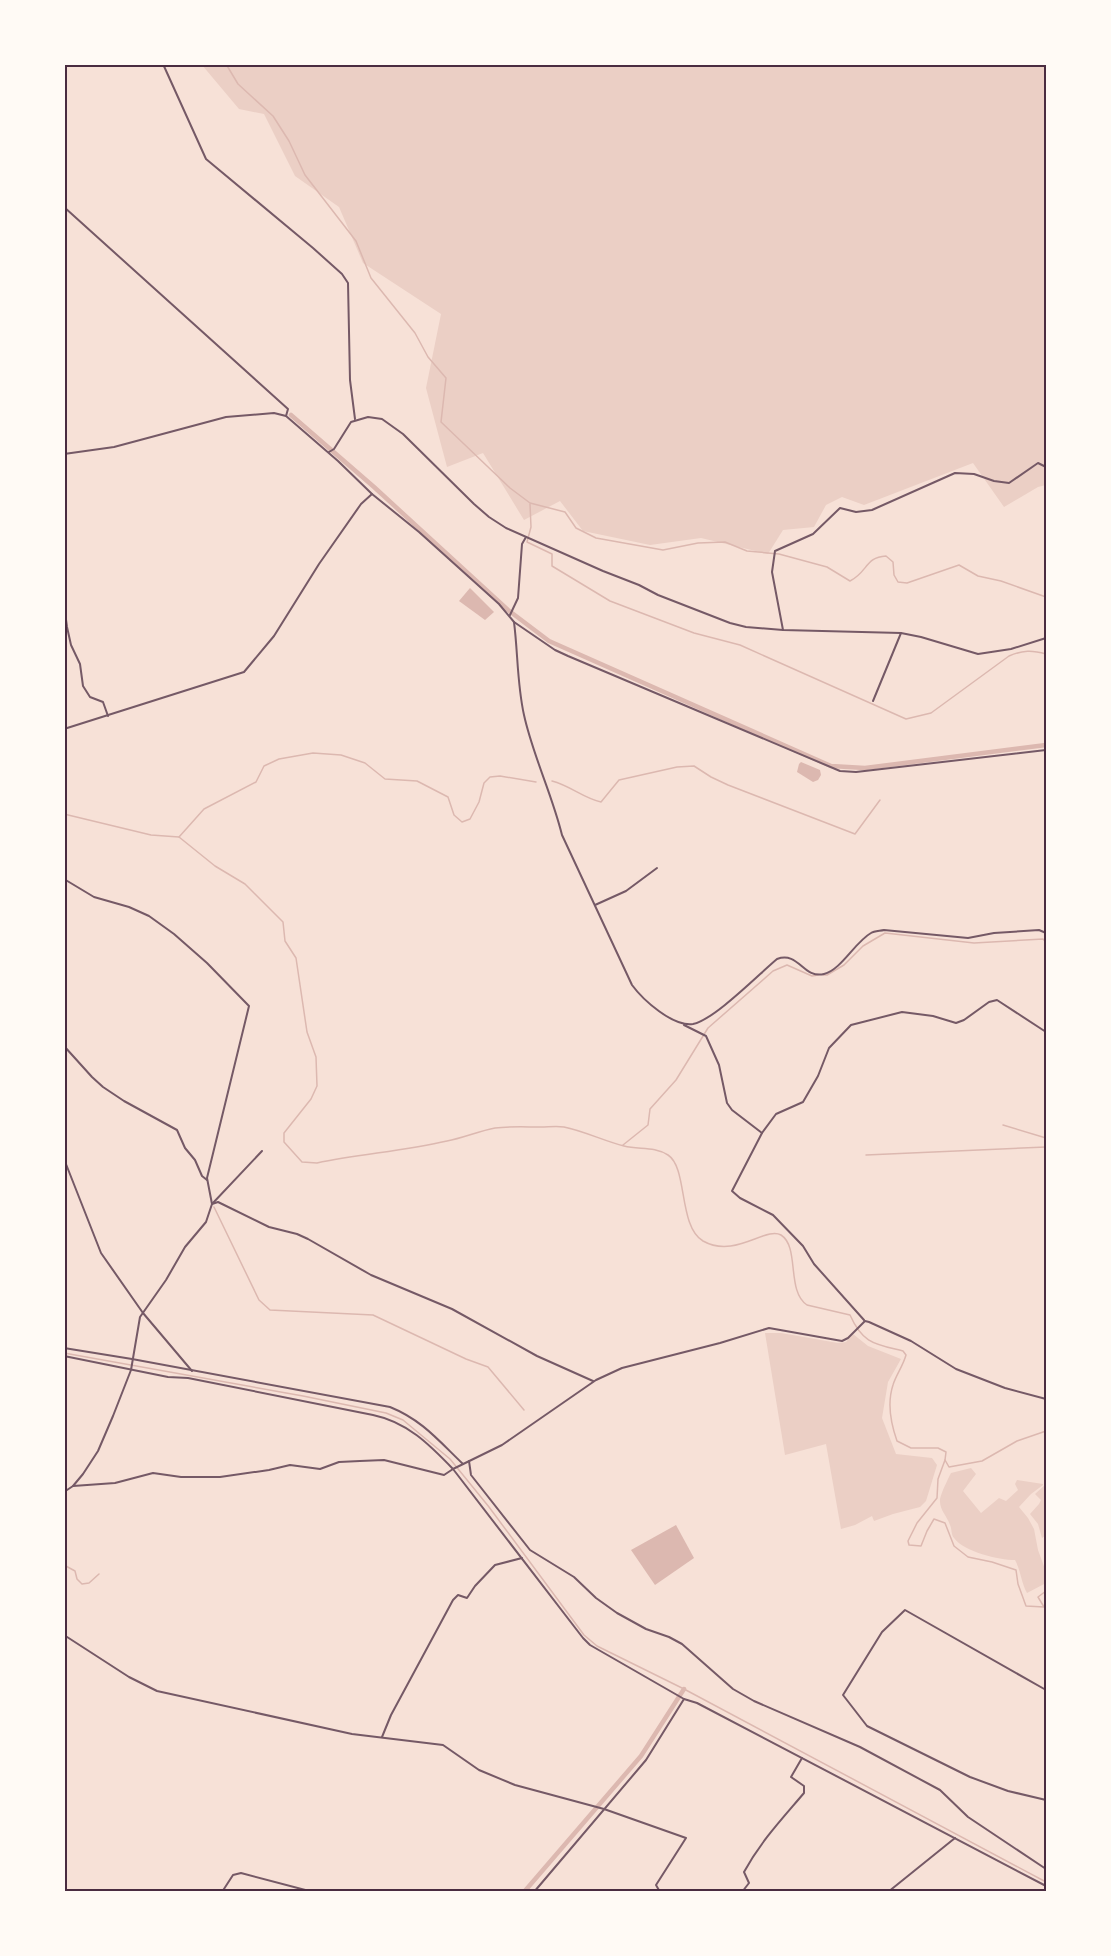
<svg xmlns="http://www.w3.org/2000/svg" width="1111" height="1956" viewBox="0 0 1111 1956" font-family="Spectral,serif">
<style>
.green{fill:#ebcfc5}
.water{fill:#dcb8b0}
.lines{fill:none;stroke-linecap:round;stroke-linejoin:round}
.stream{stroke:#dcb8b0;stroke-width:1.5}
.canal{stroke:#dcb8b0;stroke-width:4.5}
.minor{stroke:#755966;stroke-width:2}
.neatline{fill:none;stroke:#4a2c40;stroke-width:2}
</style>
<rect width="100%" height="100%" fill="#f7e1d7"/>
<g class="green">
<path d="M202 65H1046V485L1038 487 1004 507 973 463 864 505 842 497 826 505 814 527 783 530 768 554 701 538 650 545 583 531 560 501 524 520 483 453 447 467 426 388 441 314 363 263 339 207 295 176 264 114 239 109Z"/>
<path d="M765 1333H781L838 1343 846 1342 853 1334 868 1346 901 1359 888 1382 882 1418 896 1454 932 1458 937 1465 926 1501 920 1507 893 1514 874 1521 872 1516 855 1525 841 1529 826 1444 785 1455Z"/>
<path d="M971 1468 976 1474 963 1491 981 1513 999 1498 1006 1501 1018 1490 1015 1484 1017 1480 1043 1484V1485L1031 1494 1019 1507 1028 1518 1034 1529 1038 1550 1046 1572V1583L1027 1593C1021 1582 1021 1571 1015 1560 999 1560 964 1552 954 1538 951 1535 952 1529 950 1525 947 1516 939 1510 940 1499 942 1491 947 1481 951 1473Z"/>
<path d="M1046 1484V1535L1042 1538 1038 1524 1030 1514 1039 1504 1041 1500 1035 1494Z"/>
</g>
<g class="water">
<path d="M470 588 494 612 485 620 459 601Z"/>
<path d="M801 762 820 770 821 775 818 780 813 782 797 772 799 764Z"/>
<path d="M676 1525 694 1558 655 1585 631 1550Z"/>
</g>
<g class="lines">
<g class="stream">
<path d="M226 64 238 84 273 116 289 141 305 175 356 241 371 278 415 333 428 357 446 378 441 422 510 488 530 503 565 512 576 528 596 538 663 550 698 543 725 542 747 551 779 554 827 567 850 581C868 572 865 557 886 556L893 562 894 575 898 582 907 583 959 565 978 576 1001 581 1046 597"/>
<path d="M530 504 531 527 527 542 552 554V566L610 601 694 633 740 645 906 719 931 713 1009 656C1023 650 1032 650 1046 654"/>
<path d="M552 781C571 786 583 798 601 802L619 780 677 767 694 766 711 777 728 785 855 834 880 800"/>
<path d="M64 814 151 835 179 837 215 866 245 884 283 922 285 941 296 958 307 1032 316 1057 317 1086 311 1099 284 1133V1142L302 1162 317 1163C360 1154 404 1151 447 1141 463 1138 479 1131 495 1128 510 1126 526 1127 541 1127 548 1127 557 1126 564 1127 584 1131 604 1141 624 1146 639 1150 654 1146 668 1155 688 1168 678 1226 703 1241 735 1259 766 1226 781 1235 800 1247 786 1291 807 1305L850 1315C863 1344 875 1344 903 1351L906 1355C903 1366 896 1375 893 1385 887 1403 891 1424 897 1441L911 1448H938L946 1452 945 1460 938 1479 937 1498 917 1523 908 1541 909 1545 921 1546 927 1531 934 1519 945 1523 954 1546 968 1557 992 1562 1016 1570 1018 1584 1026 1606 1044 1607 1038 1597 1046 1591"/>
<path d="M179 837 204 809 256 782 264 766 279 759 313 753 341 755 365 763 385 779 417 781 448 797 454 815 462 822 470 819 479 802 484 783 490 777 500 776 536 782"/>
<path d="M823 975H827L844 965 863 946 885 933 974 943 1043 939 1046 942"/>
<path d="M1003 1125 1046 1138"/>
<path d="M623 1145 648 1125 650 1109 676 1080 708 1028 773 971 787 965 812 976 818 975"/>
<path d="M866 1155 1046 1147"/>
<path d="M214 1207 259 1300 270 1310 373 1315 466 1359 488 1367 524 1410"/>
<path d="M64 1353 303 1396 386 1413 403 1420 450 1459 489 1507 584 1635 597 1646 684 1689 1046 1882"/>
<path d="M945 1460 949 1467 982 1461 1017 1441 1046 1431"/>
<path d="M64 1565 75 1571 77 1579 82 1584 89 1583 99 1574"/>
</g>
<g class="canal">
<path d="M291 415 374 487 508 610 549 641 831 766 865 768 1046 745"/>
<path d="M524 1892 641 1756 684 1689"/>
</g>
<g class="minor">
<path d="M163 64 206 159 313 248 342 274 348 283 350 380 355 419"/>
<path d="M64 207 288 409 286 416"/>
<path d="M329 452 334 449 351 422 368 417 382 419 403 434 474 504 489 517 506 528 603 571 639 585 658 595 730 623 746 627 783 630 901 633 921 637 978 654 1011 649 1046 638"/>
<path d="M64 454 114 447 226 417 274 413 286 416 338 461 372 494 419 532 499 604 514 622 555 650 568 656 840 771 856 772 1046 750"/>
<path d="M64 605 67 627 71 645 80 664 83 686 90 697 103 702 108 716"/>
<path d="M510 615 518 598 522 544 526 537"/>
<path d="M514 622C518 653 517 684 524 715 533 756 552 794 562 835L632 985C643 1000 673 1027 693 1024 714 1020 759 974 777 959 799 951 803 979 824 974 841 970 855 942 871 933 874 931 880 931 884 930L968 938 994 933 1039 930 1046 933"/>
<path d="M783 630 772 572 775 551 813 534 840 508 856 512 872 510 955 473 974 474 994 481 1009 483 1038 463 1046 467"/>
<path d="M873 701 901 633"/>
<path d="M64 729 244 672 274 636 319 564 361 504 372 494"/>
<path d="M64 879 94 897 129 907 149 916 174 934 207 963 249 1006 207 1178 212 1204"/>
<path d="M595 905 626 891 657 868"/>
<path d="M684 1025 706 1036 719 1065 727 1103 732 1110 762 1133 732 1191 740 1198 773 1215 803 1246 814 1264 864 1320"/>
<path d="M64 1046 92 1077 103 1087 124 1101 177 1130 185 1148 195 1160 202 1176 207 1180"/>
<path d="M762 1133 776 1114 803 1102 818 1076 829 1048 851 1025 902 1012 933 1016 956 1023 964 1020 989 1002 997 1000 1046 1032"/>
<path d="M64 1159 101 1253 143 1313 192 1371"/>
<path d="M212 1204 262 1151"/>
<path d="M64 1348 132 1359 390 1407C422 1420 438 1440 463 1464"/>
<path d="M64 1356 168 1377 188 1378 373 1415C407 1422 429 1444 453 1469L583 1638 590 1645 684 1699 697 1703 1046 1886"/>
<path d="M469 1461 471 1475 530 1550 574 1577 596 1598 617 1613 646 1629 669 1637 682 1644 733 1689 754 1701 860 1747 940 1790 968 1817 1046 1869"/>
<path d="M73 1486 115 1483 153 1473 181 1477H220L269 1470 290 1465 320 1469 339 1462 360 1461 384 1460 444 1475 453 1469 502 1445 596 1380 622 1368 720 1343 769 1328 842 1341 848 1338 865 1321 869 1322 911 1341 956 1369 1005 1388 1046 1399"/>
<path d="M64 1492 73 1486 83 1474 98 1451 113 1416 131 1370 140 1317 166 1280 185 1247 206 1222 212 1204 218 1202 269 1227 297 1234 308 1239 371 1275 452 1309 537 1356 593 1381"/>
<path d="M64 1635 129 1677 157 1691 352 1734 443 1745 479 1770 515 1785 604 1809 686 1838 656 1885 660 1892"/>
<path d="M1046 1690 905 1610 882 1632 843 1695 867 1726 970 1777 1008 1791 1046 1800"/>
<path d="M382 1737 391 1715 453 1600 458 1595 467 1598 475 1586 495 1565 522 1558"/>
<path d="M222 1892 233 1875 241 1873 313 1892"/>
<path d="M534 1892 646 1760 684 1699"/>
<path d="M742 1892 749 1883 744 1872C761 1841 782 1819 804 1793V1786L791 1777 802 1758"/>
<path d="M888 1892 955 1838"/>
</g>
</g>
<rect width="1111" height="1956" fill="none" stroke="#fffaf5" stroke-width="132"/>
<rect x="66" y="66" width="979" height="1824" class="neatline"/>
</svg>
